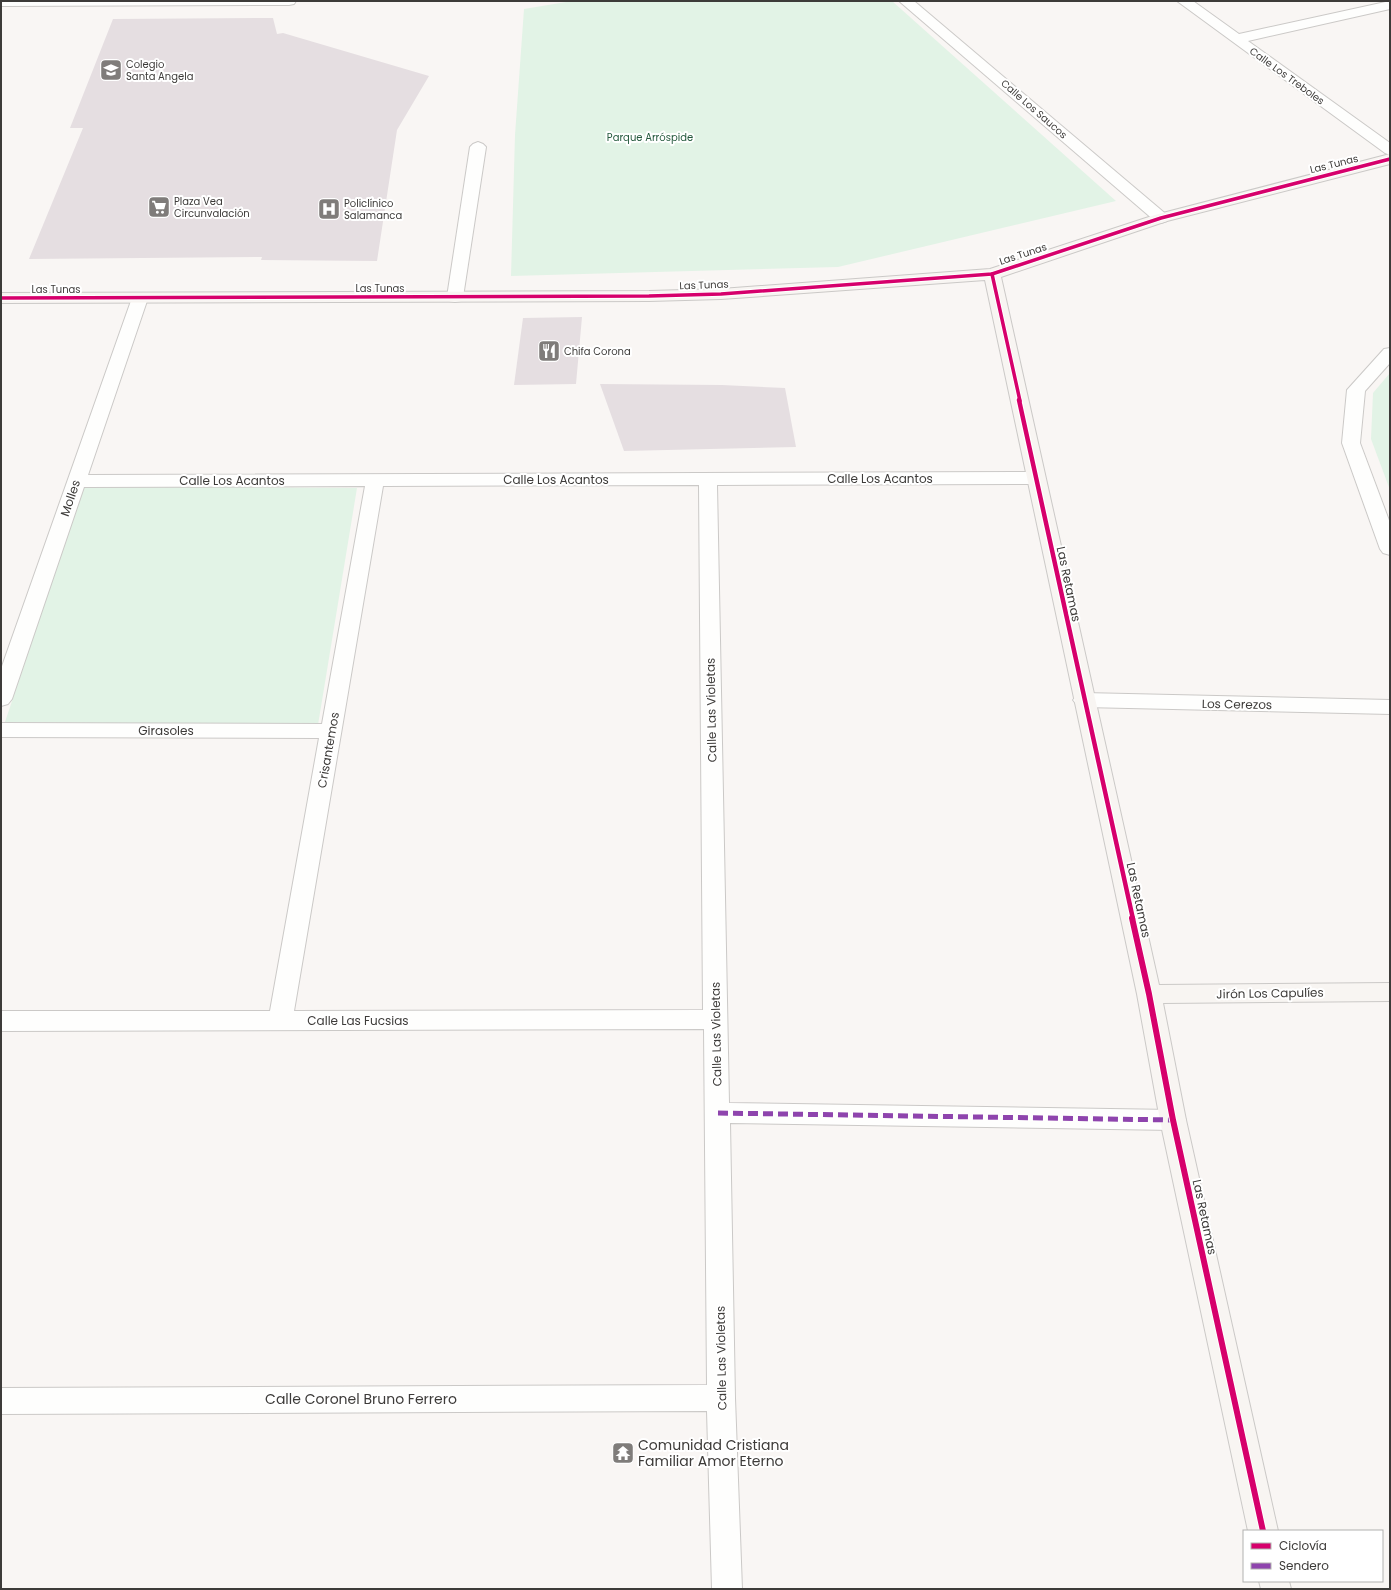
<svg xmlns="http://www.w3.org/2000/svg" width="1391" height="1590" viewBox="0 0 1391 1590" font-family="Poppins,sans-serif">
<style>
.green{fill:#e2f3e6}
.building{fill:#e5dee1}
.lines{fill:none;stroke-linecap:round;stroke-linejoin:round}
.lane-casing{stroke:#cbc9c7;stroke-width:2}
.street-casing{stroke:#cbc9c7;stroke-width:2}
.secondary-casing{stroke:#cbc9c7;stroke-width:2}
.lane{fill:#fefefd;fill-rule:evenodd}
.street{fill:#fefefd;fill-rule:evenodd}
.secondary{fill:#f8f5f2;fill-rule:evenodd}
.quiet{stroke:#8e44ad;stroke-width:5;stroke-dasharray:10 5;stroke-linecap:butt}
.cycleway-far2-casing{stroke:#fff;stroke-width:5.5}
.cycleway-far1-casing{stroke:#fff;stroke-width:7}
.cycleway-casing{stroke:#fff;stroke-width:8}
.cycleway-far2{stroke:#d6006c;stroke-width:3.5}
.cycleway-far1{stroke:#d6006c;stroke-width:4.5}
.cycleway{stroke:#d6006c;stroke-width:6}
.labels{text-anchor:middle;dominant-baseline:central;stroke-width:4;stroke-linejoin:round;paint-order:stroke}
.far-poi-label{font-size:10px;fill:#3d3b39;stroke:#fff;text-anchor:start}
.far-street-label{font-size:10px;fill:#3d3b39;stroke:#fff}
.far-park-label{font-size:10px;fill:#23583c;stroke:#fff}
.street-label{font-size:12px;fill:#3d3b39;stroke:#fff}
.near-street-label{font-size:14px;fill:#3d3b39;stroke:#fff}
.near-poi-label{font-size:14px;fill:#3d3b39;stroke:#fff;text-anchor:start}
</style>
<rect width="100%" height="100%" fill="#f9f6f4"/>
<g class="green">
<path d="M572 1H892L1116 201 838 267 511 276 515 135 524 9Z"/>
<path d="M1390 373V490L1371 439 1373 393Z"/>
<path d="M84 486 357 488 318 725 5 722Z"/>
</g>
<g class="building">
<path d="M273 18 277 34 283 33 429 76 397 130 377 261 261 260 262 257 29 259 83 128H70L113 19Z"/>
<path d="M582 317 576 384 514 385 523 318Z"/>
<path d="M600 384 722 385 785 388 796 447 624 451Z"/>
</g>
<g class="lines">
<g class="lane-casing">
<path id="lane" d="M478 142 483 144 486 147 463 297 461 301 455 302 449 301 447 297 470 147 473 144Z"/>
</g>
<g class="street-casing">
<g id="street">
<path d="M1 1H296L294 4 289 5 1 6Z"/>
<path d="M899 1H914L1167 215 1169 218 1167 221 1161 223 1155 221Z"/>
<path d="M1177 1H1193L1239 34 1390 1V9L1248 41 1390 143V155L1385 153Z"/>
<path d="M140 293 146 294 148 298 88 475 1036 472 1043 474 1045 478 1043 482 1036 484 717 485 729 1103 1173 1110 1182 1113 1186 1120 1182 1127 1173 1130 730 1123 735 1398 742 1589H712L707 1411 1 1414V1388L707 1385 704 1029 1 1031V1011H270L319 738 1 737V723L322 724 365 486 84 487 12 699 8 704 1 706V669L132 298 134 294ZM699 485 703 1010 294 1011 383 486Z"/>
<path d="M1390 348V363L1365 391 1360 443 1390 523V555L1383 553 1380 549 1342 443 1347 390 1384 349Z"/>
<path d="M1084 693 1390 700V714L1084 707 1077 705 1073 700 1077 695Z"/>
</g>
</g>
<g class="secondary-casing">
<g id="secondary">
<path d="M1390 154V164L1167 221 1001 277 1159 985 1390 983V1001L1163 1003 1186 1120 1278 1531H1248L1160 1120 1137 994 985 280 721 299 649 301 1 303V293L649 291 721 289 990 269 1155 215Z"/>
<path d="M1259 1581H1289L1291 1589H1261Z"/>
</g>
</g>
<use href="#lane" class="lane"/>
<use href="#street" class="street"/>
<use href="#secondary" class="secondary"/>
<path class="quiet" d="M718 1113 1173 1120"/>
<g class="cycleway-far2-casing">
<g id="cycleway-far2">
<path d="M992 274 1020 401"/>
<path d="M1 298 649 296 721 294 992 274 1161 218 1390 159"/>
</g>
</g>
<g class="cycleway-far1-casing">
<path id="cycleway-far1" d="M1019 400 1133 919"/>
</g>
<g class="cycleway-casing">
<path id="cycleway" d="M1132 918 1149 994 1173 1120 1263 1531"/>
</g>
<use href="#cycleway-far2" class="cycleway-far2"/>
<use href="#cycleway-far1" class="cycleway-far1"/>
<use href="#cycleway" class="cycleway"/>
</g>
<defs>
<g id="school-square" transform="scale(1.15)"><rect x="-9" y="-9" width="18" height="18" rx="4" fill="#7f7c7a" stroke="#fff"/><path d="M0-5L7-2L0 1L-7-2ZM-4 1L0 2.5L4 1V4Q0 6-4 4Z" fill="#fff"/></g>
<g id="supermarket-square" transform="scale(1.15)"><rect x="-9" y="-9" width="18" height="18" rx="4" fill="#7f7c7a" stroke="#fff"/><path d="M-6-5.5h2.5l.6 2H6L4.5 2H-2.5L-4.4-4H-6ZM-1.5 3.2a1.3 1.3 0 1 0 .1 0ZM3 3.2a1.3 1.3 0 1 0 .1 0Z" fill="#fff"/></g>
<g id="hospital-square" transform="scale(1.15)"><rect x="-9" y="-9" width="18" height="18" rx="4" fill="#7f7c7a" stroke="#fff"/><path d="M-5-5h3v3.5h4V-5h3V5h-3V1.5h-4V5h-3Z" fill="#fff"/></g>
<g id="restaurant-square" transform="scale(1.15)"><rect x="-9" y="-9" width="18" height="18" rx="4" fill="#7f7c7a" stroke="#fff"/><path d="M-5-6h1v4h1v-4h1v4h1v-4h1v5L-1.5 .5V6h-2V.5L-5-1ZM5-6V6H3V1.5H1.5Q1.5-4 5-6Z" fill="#fff"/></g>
<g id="temple-square" transform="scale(1.15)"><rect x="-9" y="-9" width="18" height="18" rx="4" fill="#7f7c7a" stroke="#fff"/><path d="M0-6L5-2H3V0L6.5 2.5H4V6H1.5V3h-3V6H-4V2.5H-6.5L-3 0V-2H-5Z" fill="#fff"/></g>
</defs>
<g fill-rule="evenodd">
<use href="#school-square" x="111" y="70"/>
<use href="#supermarket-square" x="159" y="207"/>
<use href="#hospital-square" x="329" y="209"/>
<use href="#restaurant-square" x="549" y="351"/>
<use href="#temple-square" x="623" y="1453"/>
</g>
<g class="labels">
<g class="far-poi-label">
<text x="126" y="64">Colegio<tspan x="126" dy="12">Santa Angela</tspan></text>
<text x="174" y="201">Plaza Vea<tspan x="174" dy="12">Circunvalación</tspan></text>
<text x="344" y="203">Policlínico<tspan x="344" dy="12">Salamanca</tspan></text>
<text x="564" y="351">Chifa Corona</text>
</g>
<g class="far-street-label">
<text transform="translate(1287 76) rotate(36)">Calle Los Treboles</text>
<text transform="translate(1034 109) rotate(41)">Calle Los Saucos</text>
<text transform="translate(1334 164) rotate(-14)">Las Tunas</text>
<text transform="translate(1023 254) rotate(-18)">Las Tunas</text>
<text transform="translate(704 285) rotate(-2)">Las Tunas</text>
<text x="380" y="288">Las Tunas</text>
<text x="56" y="289">Las Tunas</text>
</g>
<g class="far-park-label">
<text x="650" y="137">Parque Arróspide</text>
</g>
<g class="street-label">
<text x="880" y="478">Calle Los Acantos</text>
<text x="556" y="479">Calle Los Acantos</text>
<text x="232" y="480">Calle Los Acantos</text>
<text transform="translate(70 498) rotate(-71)">Molles</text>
<text transform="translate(1069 584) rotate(78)">Las Retamas</text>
<text transform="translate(1237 704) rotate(1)">Los Cerezos</text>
<text transform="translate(711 710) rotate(-91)">Calle Las Violetas</text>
<text x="166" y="730">Girasoles</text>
<text transform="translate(328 750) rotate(-80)">Crisantemos</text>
<text transform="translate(1139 900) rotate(78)">Las Retamas</text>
<text transform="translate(1270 993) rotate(-1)">Jirón Los Capulíes</text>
<text x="358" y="1020">Calle Las Fucsias</text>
<text transform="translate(716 1034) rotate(-91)">Calle Las Violetas</text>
<text transform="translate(1205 1217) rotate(78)">Las Retamas</text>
<text transform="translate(721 1358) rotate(-91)">Calle Las Violetas</text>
</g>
<g class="near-street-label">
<text x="361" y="1399">Calle Coronel Bruno Ferrero</text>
</g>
<g class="near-poi-label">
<text x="638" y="1445">Comunidad Cristiana<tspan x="638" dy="16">Familiar Amor Eterno</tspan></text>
</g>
</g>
<rect width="1391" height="1590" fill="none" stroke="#3d3b39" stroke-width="4"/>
<rect x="1243" y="1530" width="140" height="52" fill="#ffffff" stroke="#b1b1b0"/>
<rect x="1251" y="1543" width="20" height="6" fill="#d6006c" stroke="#b1b1b0"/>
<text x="1279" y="1550" font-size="12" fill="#3d3b39">Ciclovía</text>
<rect x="1251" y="1563" width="20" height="6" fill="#8e44ad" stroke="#b1b1b0"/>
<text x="1279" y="1570" font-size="12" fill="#3d3b39">Sendero</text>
</svg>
